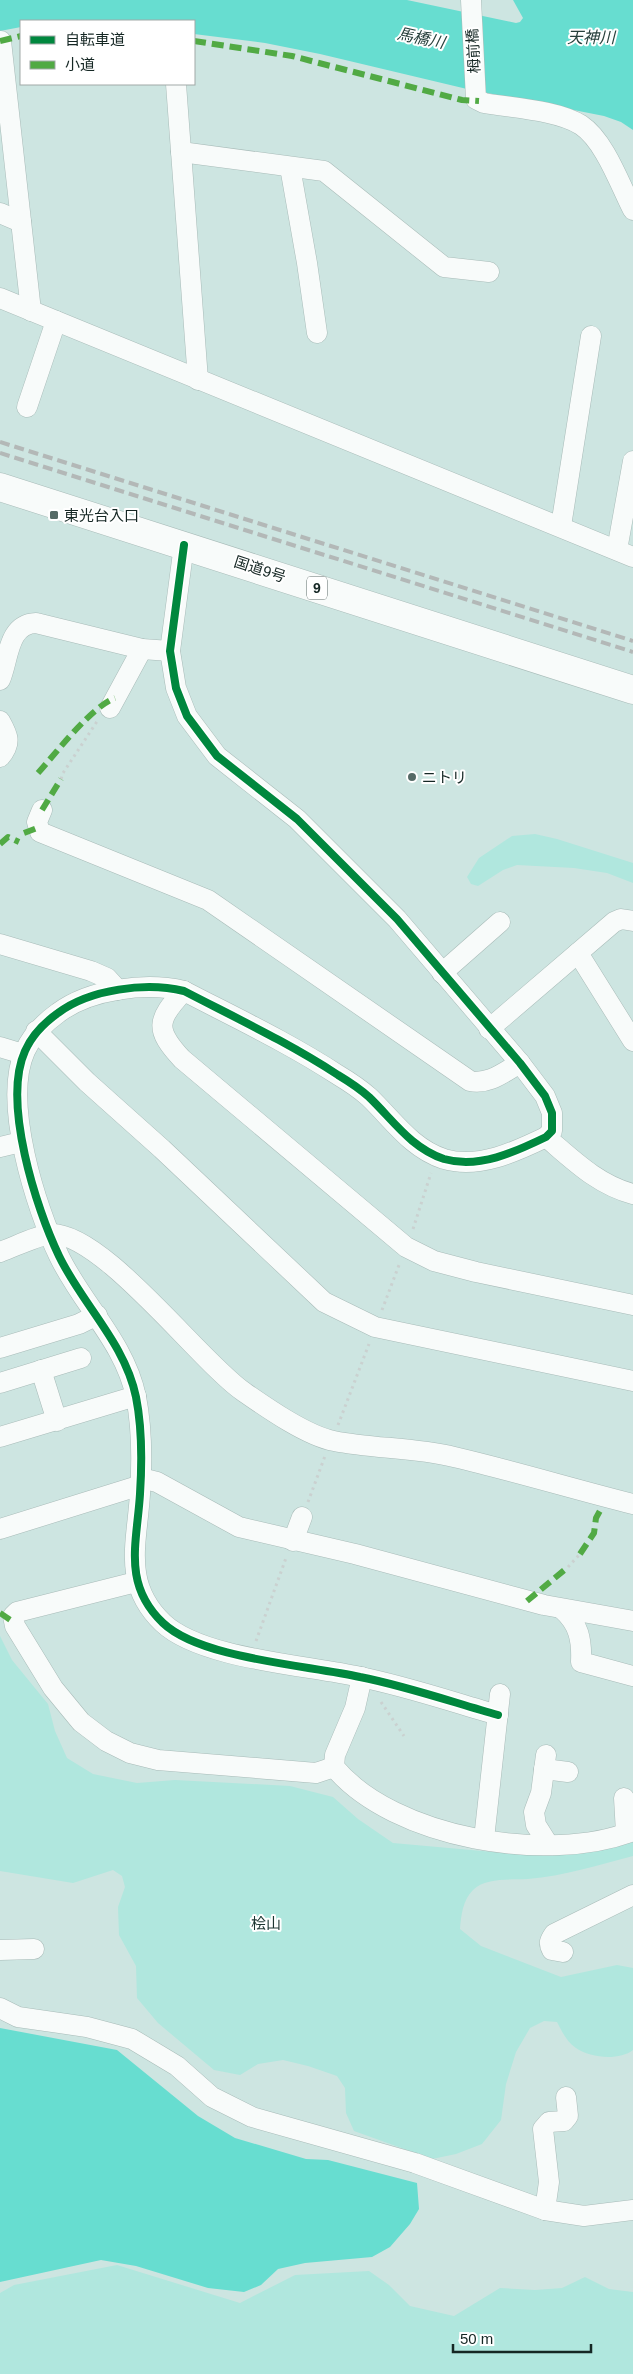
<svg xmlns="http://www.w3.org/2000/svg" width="633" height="2374" viewBox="0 0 633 2374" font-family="Helvetica,'Noto Sans JP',sans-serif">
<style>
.green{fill:#b0e7de}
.water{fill:#67ddd0}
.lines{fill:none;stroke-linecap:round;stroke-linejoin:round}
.minor-casing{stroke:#a8bbb8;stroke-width:21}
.highway-casing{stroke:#a8bbb8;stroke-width:29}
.path{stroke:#cad1d0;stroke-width:3;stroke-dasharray:2.5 4;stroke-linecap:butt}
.minor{stroke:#f8fbfa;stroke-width:20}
.highway{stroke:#f8fbfa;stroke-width:28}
.rail{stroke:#b3b8b7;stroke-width:4;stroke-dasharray:10 5;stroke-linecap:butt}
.quiet{stroke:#51aa44;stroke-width:6;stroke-dasharray:12 6;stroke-linecap:butt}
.cycleway-casing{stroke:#fff;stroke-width:11}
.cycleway{stroke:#00873e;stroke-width:8}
.poi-dot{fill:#556a66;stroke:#fff;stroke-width:2}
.labels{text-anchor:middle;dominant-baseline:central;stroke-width:4;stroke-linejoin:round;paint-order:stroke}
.shield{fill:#fff;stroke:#5b6866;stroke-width:1}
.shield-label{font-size:14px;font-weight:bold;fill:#152724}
.street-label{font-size:15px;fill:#152724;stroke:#fff}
.poi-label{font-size:15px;fill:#152724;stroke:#fff;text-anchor:start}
.park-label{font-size:15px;fill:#1c3531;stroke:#fff}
.water-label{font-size:16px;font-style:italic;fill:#27403c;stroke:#fff}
</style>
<rect width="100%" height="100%" fill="#cde5e1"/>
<g class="green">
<path d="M535 834 557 839 633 863V883L607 873 574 868 517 865 503 870 478 886 471 884 467 877 479 858 512 836Z"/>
<path d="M0 1636 12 1660 48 1704 55 1731 67 1758 93 1774 137 1783 175 1780 290 1786 333 1797 358 1819 393 1843 517 1854 555 1852 633 1839V1856C598 1865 564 1876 528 1879 512 1880 485 1877 473 1890 463 1900 461 1915 460 1929L481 1946 561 1977 617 1965 633 1968V2050C619 2061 590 2058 576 2048 567 2042 562 2032 557 2022L544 2021 530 2028 516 2052 506 2084 501 2120 482 2144 456 2154 432 2159 354 2131 346 2113 345 2088 337 2076 308 2066 283 2060 258 2064 240 2075 214 2070 158 2023 137 1998 136 1966 119 1935 118 1907 125 1887 122 1876 113 1870 73 1883 0 1871Z"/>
<path d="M117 2265 240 2303 295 2275 369 2271 389 2285 410 2306 454 2316 500 2288 535 2290 562 2288 585 2277 609 2289 633 2292V2374H0V2293L14 2285Z"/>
</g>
<g class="water">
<path d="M0 0H407L516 23 520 22 523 18 513 0H633V130L621 122 604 116 467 89 320 54 265 43 194 34V21H21V27L0 31Z"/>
<path d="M0 2028 117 2050 198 2116 235 2138 306 2159 328 2160 417 2183 419 2209 410 2224 390 2247 372 2257 305 2263 278 2269 261 2285 244 2292 208 2288 136 2266 101 2260 0 2282Z"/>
</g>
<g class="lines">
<g class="minor-casing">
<g id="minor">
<path d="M471 0 476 99 484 103C512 108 557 110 581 125 605 141 620 185 633 210"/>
<path d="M1 41 31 311"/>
<path d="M176 84 198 380"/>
<path d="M181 152 324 171 444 267 489 272"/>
<path d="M290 167 307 263 317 333"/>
<path d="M0 213 21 222"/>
<path d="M0 298 633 557"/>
<path d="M27 407 56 321"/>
<path d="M561 526 591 336"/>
<path d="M184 545 170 651 176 688 187 716 217 756 297 819 397 919 520 1063 545 1096 552 1113V1131L546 1137C515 1152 479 1169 444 1159 411 1148 393 1120 369 1097 360 1089 348 1081 338 1075 289 1043 236 1018 184 991 146 982 90 989 58 1013 44 1023 32 1035 25 1051 2 1102 36 1208 59 1256 82 1304 125 1343 136 1397 142 1427 142 1463 140 1494 137 1543 122 1584 163 1623 201 1659 307 1665 360 1677 406 1686 452 1702 498 1715"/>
<path d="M617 550 633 461"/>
<path d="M0 680C9 660 7 624 36 623L142 649 170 651"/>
<path d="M110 708 142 649"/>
<path d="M0 721C8 735 12 743 0 757"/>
<path d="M42 810 37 822 40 832 208 900 470 1081C489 1085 504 1072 520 1063"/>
<path d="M0 944 91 971 107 978 118 990"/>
<path d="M578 953 633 1041"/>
<path d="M442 973 500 922"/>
<path d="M184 991C156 1020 155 1030 182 1059L406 1247 434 1261 476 1272 633 1305"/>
<path d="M489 1029 614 922 621 919 633 921"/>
<path d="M36 1031 87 1082 162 1149 324 1302 375 1327 633 1381"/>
<path d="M0 1047 23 1054"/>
<path d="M546 1137C573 1160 598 1185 633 1194"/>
<path d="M0 1147 21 1142"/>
<path d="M0 1252C14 1247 36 1236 50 1234 101 1230 200 1362 244 1392 267 1408 307 1436 334 1441 373 1449 414 1447 454 1457 514 1471 573 1489 633 1504"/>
<path d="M0 1348 79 1324 97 1315"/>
<path d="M41 1370 57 1421"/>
<path d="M0 1383 81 1358"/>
<path d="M0 1437 136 1396"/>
<path d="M141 1478 157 1482 239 1527 355 1554 544 1605 633 1621"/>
<path d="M0 1529 141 1485"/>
<path d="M293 1541 302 1517"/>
<path d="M136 1582 17 1612 13 1616 15 1626 53 1688 81 1722 106 1741 130 1753 158 1760 316 1773 334 1767"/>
<path d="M562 1609C579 1624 582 1640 581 1662L633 1676"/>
<path d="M362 1677 355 1708 335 1755 334 1767C394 1839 549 1864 633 1831"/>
<path d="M546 1755 541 1793 534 1812 536 1825 548 1844"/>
<path d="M544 1769 568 1772"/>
<path d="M624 1798 626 1833"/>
<path d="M484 1839 500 1694"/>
<path d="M0 1950 34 1949"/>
<path d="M563 1952 552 1950C548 1943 550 1940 554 1934L633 1895"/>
<path d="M0 2008 18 2017 87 2027 132 2039 177 2066 212 2097 252 2117 415 2163 545 2210 584 2216 633 2210"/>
<path d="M545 2210 549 2182 543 2129 549 2122 564 2121 568 2116 566 2097"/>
</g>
</g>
<g class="highway-casing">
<path id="highway" d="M0 487 633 690"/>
</g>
<g class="path">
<path d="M61 779 63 773 98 720"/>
<path d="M413 1229 431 1173"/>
<path d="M382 1310 399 1265"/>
<path d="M338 1425 369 1344"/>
<path d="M308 1502 325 1456"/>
<path d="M568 1567 580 1554"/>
<path d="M256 1641 286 1558"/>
<path d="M381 1702 404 1736"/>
</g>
<use href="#minor" class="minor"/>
<use href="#highway" class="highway"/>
<g class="rail">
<path d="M0 442 633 641"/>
<path d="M0 453 633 652"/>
</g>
<g class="quiet">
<path d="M0 41 21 36"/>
<path d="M194 41 292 56 462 100 479 101"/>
<path d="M38 773C57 752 91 707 115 698"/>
<path d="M42 810 61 779"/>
<path d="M24 833 37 828"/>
<path d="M0 844 8 837 19 842"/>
<path d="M580 1554 594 1533 596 1518 601 1509"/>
<path d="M527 1601 568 1567"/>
<path d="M0 1613 12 1621"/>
</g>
<g class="cycleway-casing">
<path id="cycleway" d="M184 545 170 651 176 688 187 716 217 756 297 819 397 919 520 1063 545 1096 552 1113V1131L546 1137C515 1152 479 1169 444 1159 411 1148 393 1120 369 1097 360 1089 348 1081 338 1075 289 1043 236 1018 184 991 146 982 90 989 58 1013 44 1023 32 1035 25 1051 2 1102 36 1208 59 1256 82 1304 125 1343 136 1397 142 1427 142 1463 140 1494 137 1543 122 1584 163 1623 201 1659 307 1665 360 1677 406 1686 452 1702 498 1715"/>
</g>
<use href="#cycleway" class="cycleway"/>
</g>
<g class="poi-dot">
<rect x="49" y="510" width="10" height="10" rx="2.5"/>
<circle cx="412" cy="777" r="5"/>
</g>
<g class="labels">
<rect class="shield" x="307" y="576.5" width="20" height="23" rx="4"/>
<g class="shield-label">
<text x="317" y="588">9</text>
</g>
<g class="street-label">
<text transform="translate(473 51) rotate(-93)">栂前橋</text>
<text transform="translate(260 569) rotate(18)">国道9号</text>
</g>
<g class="poi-label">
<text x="64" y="515">東光台入口</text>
<text x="422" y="777">ニトリ</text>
</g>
<g class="park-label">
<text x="266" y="1923">桧山</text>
</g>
<g class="water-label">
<text x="591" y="37">天神川</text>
<text transform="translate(421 38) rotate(12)">馬橋川</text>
</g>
</g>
<rect x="20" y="20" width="175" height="65" fill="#ffffff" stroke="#a1a9a7"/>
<rect x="30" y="36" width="25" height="8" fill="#00873e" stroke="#a1a9a7"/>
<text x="65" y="45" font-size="15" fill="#152724">自転車道</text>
<rect x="30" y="61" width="25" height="8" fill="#51aa44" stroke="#a1a9a7"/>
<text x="65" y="70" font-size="15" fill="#152724">小道</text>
<path d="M453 2344v8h138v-8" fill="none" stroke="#152724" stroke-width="2.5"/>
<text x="460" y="2344" font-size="15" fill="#152724" stroke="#ffffff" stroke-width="4" paint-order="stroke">50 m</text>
</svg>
